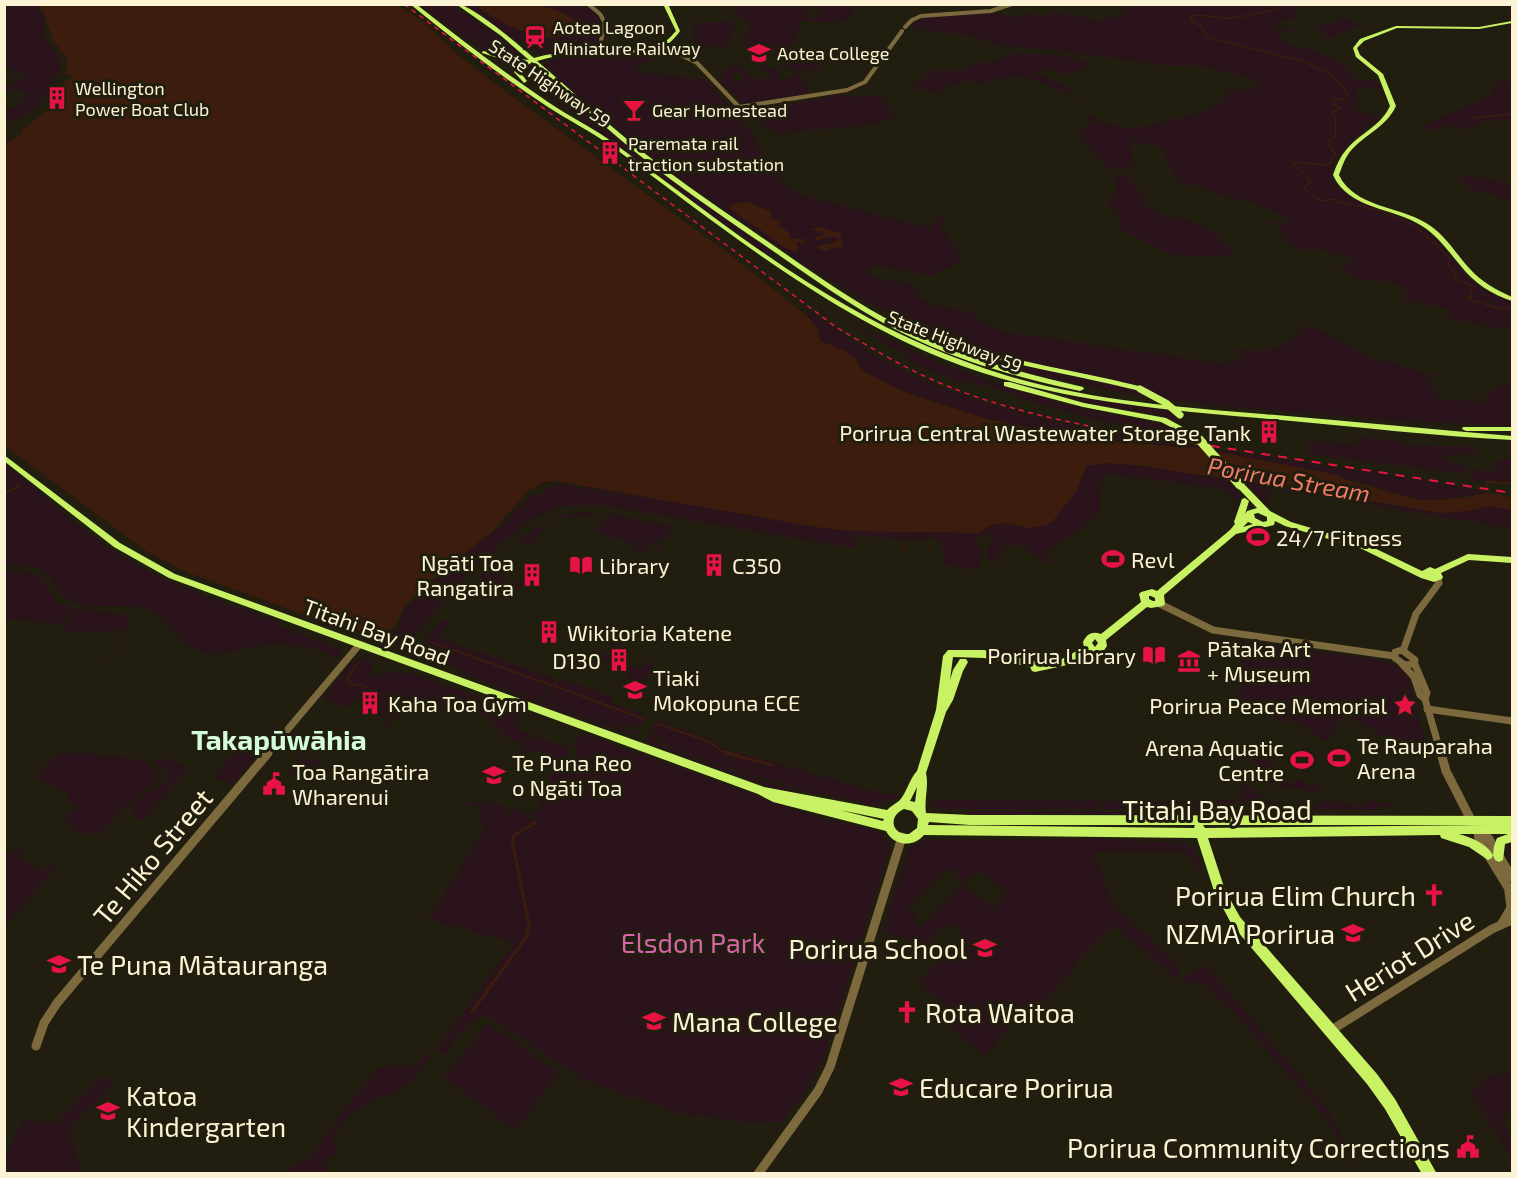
<svg xmlns="http://www.w3.org/2000/svg" width="1517" height="1178" viewBox="0 0 1517 1178" font-family="'Exo 2',sans-serif">
<style>
.green{fill:#2a131b;fill-rule:evenodd}
.water{fill:#3c1c0d}
.lines{fill:none;stroke-linecap:round;stroke-linejoin:round}
.stream-far2{stroke:#3c1c0d;stroke-width:1.5}
.stream-far1{stroke:#3c1c0d;stroke-width:2}
.stream{stroke:#3c1c0d;stroke-width:3}
.minor-far2{stroke:#7c6a3e;stroke-width:4}
.minor-far1{stroke:#7c6a3e;stroke-width:7}
.minor{stroke:#7c6a3e;stroke-width:9}
.major{fill:#c8f263;fill-rule:evenodd}
.rail-far1{stroke:#e71344;stroke-width:1.5;stroke-dasharray:5 4.5;stroke-linecap:butt}
.rail{stroke:#e71344;stroke-width:2;stroke-dasharray:9 8;stroke-linecap:butt}
.major-bridge-far1{stroke:#c8f263;stroke-width:7}
.major-bridge{stroke:#c8f263;stroke-width:9}
.labels{text-anchor:middle;dominant-baseline:central;stroke-width:6;stroke-linejoin:round;paint-order:stroke}
.far-poi-label{font-size:18px;fill:#fbf3d3;stroke:#211e0f;text-anchor:start}
.far-street-label{font-size:18px;fill:#fbf3d3;stroke:#211e0f}
.poi-label{font-size:22px;fill:#fbf3d3;stroke:#211e0f;text-anchor:start}
.street-label{font-size:22px;fill:#fbf3d3;stroke:#211e0f}
.water-label{font-size:24px;font-style:italic;fill:#f37b69;stroke:#211e0f}
.near-street-label{font-size:27px;fill:#fbf3d3;stroke:#211e0f}
.near-poi-label{font-size:27px;fill:#fbf3d3;stroke:#211e0f;text-anchor:start}
.near-park-label{font-size:27px;fill:#d565a6;stroke:#211e0f}
.district-label{font-size:28px;font-weight:bold;fill:#d4fcd6;stroke:#211e0f}
</style>
<rect width="100%" height="100%" fill="#211e0f"/>
<g class="green">
<path d="M5 4 35 5 43 14 45 38 59 57 60 74 55 75 49 90 37 107 7 125 11 120H5V111L15 108 27 94 16 89 6 91V88L27 75 19 72 8 77 15 70 5 67 7 65 5 63Z"/>
<path d="M419 5H452L503 39 527 60 503 57 483 50Z"/>
<path d="M460 5H581C587 7 595 11 599 16 604 25 600 44 593 50L550 55 540 54Z"/>
<path d="M733 5H794L812 13 805 20 818 18 821 13 808 6 810 5H848L855 7 848 21 830 20 843 27 827 22 801 21 793 42 787 50 798 53C789 57 784 52 774 53 763 53 750 55 741 46L751 25 748 23 752 19 742 20 737 11 720 12 736 10Z"/>
<path d="M1122 5H1301L1300 8 1316 14 1298 8 1293 12 1296 19H1286L1273 23 1275 27 1291 28 1295 31H1278L1284 42C1311 53 1339 52 1356 80L1380 82 1382 89 1355 87 1358 98 1354 109 1380 117C1366 128 1329 156 1332 176 1335 200 1398 214 1418 225 1440 237 1451 259 1468 277 1480 289 1497 296 1512 301V331L1449 318 1448 309 1415 301 1411 304 1401 296 1409 291C1395 280 1380 280 1365 280 1356 279 1346 272 1339 268L1354 262 1348 257 1312 248 1309 251C1294 247 1281 240 1278 224L1259 220 1286 223 1290 220C1266 203 1236 200 1207 191L1205 187 1180 183 1165 159V153L1160 147 1130 140 1134 168 1109 169 1078 135 1091 123 1087 116H1093L1098 122 1134 129 1202 113 1218 104 1231 89 1251 90 1256 86V81L1252 78 1198 65 1170 66 1055 50 1005 46 970 36 911 28C914 23 917 20 922 18 935 13 979 12 994 13 1006 14 1015 21 1026 13L1048 17 1053 12 1079 16 1097 22 1126 12Z"/>
<path d="M1341 14H1343V19L1377 30 1358 26 1332 37 1326 36 1321 31 1302 30H1319L1318 23 1328 24 1341 20Z"/>
<path d="M731 21 735 25 726 50 723 47 693 44 694 23Z"/>
<path d="M657 53 659 58 636 66 639 72 706 80 751 131 770 170 775 172 788 188 801 195 919 225 931 227 938 215 947 217 940 229 947 234 963 260 930 276 885 267 869 266 866 271C875 282 902 279 917 288L918 297C934 308 955 309 973 312L975 317 995 329 1010 333 1225 364 1240 360 1239 349C1272 354 1287 348 1309 324L1370 357 1440 377 1426 376 1440 399 1485 402 1488 398 1484 394 1512 380V426L1390 420 1210 405 1120 393 1023 372 961 352 964 344C891 320 830 282 767 239 714 204 661 166 613 125 590 106 561 89 544 65 555 52 636 55 657 53ZM750 202C757 208 764 207 772 212L770 218 779 219 781 223 778 227 786 230 790 234 788 238 802 239V244L797 241 798 247 782 246 730 209 732 205ZM820 227C832 233 840 231 843 245L840 249 833 248 826 251 817 248 818 245 832 243 840 239 832 236 818 241 816 236 824 235V233L810 230Z"/>
<path d="M813 53 821 59V62L817 63 823 66 820 68 802 71 804 74 799 76 801 79 808 81 802 82 810 93 742 103 717 78 722 75 725 69 737 66 738 71 733 74 734 82 746 81 740 73 739 67 746 68 745 71C753 82 759 79 771 78L768 71 758 66 769 63 767 67 778 70 774 71 775 72 791 71 776 73 780 79 796 76 798 72 791 67 792 65 784 69 782 67 785 62 780 60 813 55Z"/>
<path d="M1014 53 1058 55 1087 62 1089 63 1083 68 1084 71 1076 70 1070 75 1046 69 1035 72 1068 88 1082 112 1067 93 1027 77 1014 76 979 84 971 80 942 87 941 89 944 93C932 94 924 91 913 85L928 76 922 73H936L938 69 959 72 978 62 988 64Z"/>
<path d="M533 63C608 133 689 195 774 253L767 255 521 75V70L525 66Z"/>
<path d="M1505 80 1512 84V119L1476 123 1474 131 1464 129 1455 125 1429 131 1420 127 1492 95 1493 89 1473 86 1494 88 1496 81Z"/>
<path d="M842 94C855 102 873 89 885 101 888 105 891 110 894 114L893 117 879 123 777 134 761 125 763 115 768 108Z"/>
<path d="M1113 174H1126L1141 192 1144 203 1167 219 1183 218 1220 235 1217 239 1234 249 1231 254 1225 257 1172 255 1124 231 1119 228 1121 217 1107 203C1116 193 1120 186 1113 174Z"/>
<path d="M1464 175 1512 184V201L1469 188 1457 176Z"/>
<path d="M826 306 851 323 939 363 1010 388 1066 405 1169 426 1185 436 1101 421 1028 401 1014 394 974 382 960 383 908 361V356L849 324 824 307Z"/>
<path d="M807 309C841 332 873 357 911 374 1007 419 1111 433 1214 449 1303 462 1391 476 1480 490L1485 493 1431 501 1421 500 1333 474 1198 448 1075 439 1058 436 1054 432 988 419 904 392 862 370 855 359 844 350 820 341C818 329 807 320 807 309Z"/>
<path d="M1069 396 1172 411 1185 424 1160 415 1081 402 1068 399Z"/>
<path d="M1361 437 1394 440 1409 445 1475 447 1479 451 1442 457 1444 461 1469 467 1467 472 1461 473 1309 454 1307 447 1309 443C1326 437 1346 450 1361 442L1352 438Z"/>
<path d="M1512 458V482C1497 479 1483 483 1470 480L1469 475 1474 468 1487 472 1496 471 1493 463Z"/>
<path d="M1120 463 1228 479 1236 489 1241 500 1238 498 1237 511 1235 498 1223 489 1109 474 1102 478 1099 515 1045 554 1054 560 1048 564 1026 549V546L1010 545V549L1003 548 999 563 986 558 990 543 995 539 986 533 976 537 979 541 974 542 977 547 982 546 983 548 979 567 974 570 944 564 945 557 939 539 903 540 857 535 853 540 856 541 854 548 600 505 564 506 531 519 466 575 409 642C397 648 385 642 372 638L397 631 405 610 438 577 503 524 532 494 542 495 546 488 555 484 665 502 555 481 544 482 530 489 493 531 423 587 405 606 394 628 374 635 331 624 186 572 146 551 199 544 419 475 1083 473 1089 464Z"/>
<path d="M6 465C41 493 74 524 111 549 160 583 220 601 276 621L281 627 315 640 313 642 318 641 340 648 342 654 331 660 328 659 331 656 312 647 309 650C264 631 232 663 197 650 179 644 170 620 153 612 129 600 101 611 76 603 56 597 60 586 48 575 38 565 18 566 5 565Z"/>
<path d="M1244 481 1440 513C1457 514 1472 508 1488 507 1496 506 1505 509 1512 510V528L1268 489V506Z"/>
<path d="M581 512 595 513 592 516C574 515 557 516 540 527L543 531 532 546 517 543C537 525 555 515 581 512Z"/>
<path d="M608 514 674 526 657 552H654L663 540 656 538 658 536 646 550 643 549V553L630 549 633 546 643 549 620 538 616 539 594 532Z"/>
<path d="M499 559 501 560 499 563 506 568 501 571 508 584 524 581 518 589 479 577Z"/>
<path d="M5 570C16 571 32 570 41 578 54 589 46 599 70 608L61 626C55 620 16 621 5 618Z"/>
<path d="M74 609 129 615 128 624 90 700 122 631 64 632 66 628H63Z"/>
<path d="M442 620 449 622 439 638 468 648 477 654 480 652 555 679 538 700 465 674 457 668 458 666 454 667 423 656 420 647Z"/>
<path d="M616 624 632 629 610 662 601 659 598 664 606 668 605 669 590 664 594 663 599 655 597 652 609 656 613 650 609 647 614 638 604 634 598 642 596 641 605 628 612 630Z"/>
<path d="M1236 640 1384 661 1399 667 1408 676 1427 749 1402 746 1344 715 1327 741 1287 718 1283 723 1253 707H1246L1233 700C1253 674 1239 668 1236 640Z"/>
<path d="M365 658 369 659 373 666 367 680 376 675 403 671 522 712 516 721 517 725 520 727 519 730 534 735 523 738 519 743 507 738 489 719 479 713 424 703 411 704 404 715 392 719 384 729 387 719 400 708 395 706 386 717 375 714 381 696C362 695 361 694 348 708L323 699 351 663Z"/>
<path d="M656 660 647 677 643 676V682H650L642 685 638 683 639 678 633 682 626 676 627 673 621 672 626 665 641 668Z"/>
<path d="M562 679 613 697 611 703 648 716 642 725 625 728 554 706V702L551 704 540 701 557 681Z"/>
<path d="M486 685 626 730 640 729 634 733H627L542 706Z"/>
<path d="M657 720 715 741 722 748 889 795 894 793 901 795 879 804 871 805 826 794 817 795 787 786 669 748 652 729Z"/>
<path d="M651 732 664 748 804 794 776 789 651 745 647 737Z"/>
<path d="M582 733 816 817 874 830 888 839 890 848 826 1051 810 1084 783 1122 749 1123 694 1114 693 1117 585 1081 489 1017 481 1015 458 1035 446 1053 435 1051 514 943 428 919 486 828 480 821 482 811 480 807 460 801 492 803 505 807 507 816 515 808 536 822 537 819 523 808 537 813 543 796 542 793 547 786 555 763 538 750 527 752 522 760 516 759 525 745 521 743 524 739 535 736 560 746H567L569 751 558 771 562 772 578 751 573 747Z"/>
<path d="M249 737 267 744 233 784 214 777Z"/>
<path d="M1249 744 1258 754 1279 768 1275 773 1282 782 1292 783 1298 779 1313 787 1317 785H1329L1308 793 1302 788C1278 791 1263 784 1253 762 1250 756 1248 750 1249 744Z"/>
<path d="M58 753H96V756C114 756 155 755 159 778L125 806 101 834 75 832 63 816 79 806 68 803V792L34 778Z"/>
<path d="M301 756 323 764 316 774 309 772 303 779 286 773Z"/>
<path d="M160 757 189 768 143 820 134 817 131 805C143 792 159 789 169 776L167 770 160 769 153 763Z"/>
<path d="M1245 784 1264 798 1286 806 1304 807 1332 800 1361 807 1369 798 1381 805 1385 801 1396 807H1380L1379 810 1253 809 1241 801 1242 786Z"/>
<path d="M1239 794 1236 803 1230 810 1103 809 1101 801 1198 802 1204 807 1212 808 1217 805 1216 800 1229 801Z"/>
<path d="M928 800 1098 801 1100 809H941L932 806Z"/>
<path d="M970 811H1088L1134 813 1311 812 1312 814 1311 816 1186 817 1065 813 970 816Z"/>
<path d="M1098 839 1182 843C1197 846 1198 861 1203 874L1185 852H1094L1113 905 1179 966V974L1173 977 1114 925 1076 963 1073 971 1028 1020 1024 1015H1020L985 1056 926 1006 929 1002 942 1009 949 1008 918 982 961 940 964 934 952 924H947L926 944H921L917 947 908 939 883 932 909 849 925 840ZM948 868 965 882 979 870 1008 894 993 909 963 884 919 927 913 921 917 916 908 907Z"/>
<path d="M22 846 21 859 42 871 51 865 58 866 5 925V856Z"/>
<path d="M1206 965 1326 1107 1355 1162 1353 1166 1327 1119 1238 1017 1202 983H1180L1182 978Z"/>
<path d="M488 1023 559 1072 516 1130 444 1078Z"/>
<path d="M430 1053 433 1054 408 1085 390 1095 379 1096 342 1122 333 1141 338 1147 335 1155 329 1158 324 1166 329 1173H280L310 1158 355 1095 379 1068 405 1063 412 1068Z"/>
<path d="M1512 1071V1113L1502 1116 1503 1124 1512 1138V1158L1471 1094 1484 1078Z"/>
<path d="M102 1076 114 1085 69 1128 79 1163 78 1173H5V1158L23 1120 54 1123Z"/>
</g>
<g class="water">
<path d="M37 5H397L425 23 459 56 528 108 732 256 807 316 818 330 820 341 844 350 855 359 862 370 904 392 988 419 1054 432 1058 436 1075 439 1198 448 1333 474 1353 482 1421 500C1441 502 1464 497 1484 494 1492 493 1504 496 1512 498V510L1490 506 1467 511 1440 513 1286 486 1197 475 1147 466 1108 463 1086 466 1077 490 1053 521 1046 525 1029 528 1004 523 992 525 977 533 848 531 816 527 555 481 544 482 530 489 493 531 423 587 405 606 394 628 374 635 331 624 186 572 146 551 5 446 4 144 21 135 23 129 50 108C54 99 60 90 65 80L71 79 72 75H65L68 60 53 40 44 13Z"/>
<path d="M476 5C508 4 559 0 580 26 559 55 495 22 476 5Z"/>
<path d="M747 202 772 212 770 218 781 221 778 227 786 230 790 234 788 238 805 239 804 243 796 242 799 250 796 252 787 249 729 208 732 204Z"/>
<path d="M820 227 840 233 843 245 840 249 833 248 826 251 817 248V246L832 243 840 239 832 236 817 240 815 237 824 235V233L810 229Z"/>
</g>
<g class="lines">
<g class="stream-far2">
<path d="M1267 4 1279 6 1276 9C1260 13 1245 17 1228 18 1215 18 1204 14 1190 16L1192 19 1190 20 1201 26 1207 37 1302 61 1331 74 1346 91 1348 94 1346 98 1333 101 1334 105 1342 109 1332 112 1335 117 1336 135 1327 142 1337 156 1332 157 1330 163 1325 165 1292 162 1311 181 1304 189 1321 201 1334 199 1337 202C1367 206 1398 213 1422 232 1432 240 1440 250 1450 258L1448 265 1456 274 1453 277 1473 287 1470 294 1472 297 1466 298 1500 309 1512 307"/>
<path d="M1472 118 1512 114"/>
</g>
<g class="stream-far1">
<path d="M4 494 21 485"/>
<path d="M1488 495 1487 482 1512 483"/>
<path d="M901 545 907 549"/>
<path d="M930 550 931 547"/>
<path d="M434 643 551 685"/>
<path d="M356 665 348 678 349 683 367 687"/>
<path d="M554 686 644 719"/>
<path d="M658 724 710 742 721 751 732 754"/>
</g>
<g class="stream">
<path d="M727 753 771 765"/>
<path d="M472 1012 527 936 529 925 512 840 516 834 535 823"/>
</g>
<g class="minor-far2">
<path d="M588 4 600 14 605 23 598 54"/>
<path d="M905 27 912 20 921 16 991 11 1012 4"/>
<path d="M660 45 697 63 739 107 847 90 865 82 902 31"/>
</g>
<g class="minor-far1">
<path d="M1160 604 1213 630 1394 656"/>
<path d="M1402 650 1415 660 1413 664 1405 665 1395 658V652Z"/>
<path d="M1403 651 1416 614 1439 583 1438 578"/>
<path d="M1414 662 1427 693 1425 699"/>
<path d="M1402 664 1414 677 1420 695 1425 699 1441 754"/>
<path d="M1427 709 1512 721"/>
<path d="M267 754 359 645"/>
</g>
<g class="minor">
<path d="M1441 753 1446 771 1471 820 1478 831 1489 839 1512 878"/>
<path d="M1478 831 1479 840 1512 894"/>
<path d="M1501 925 1511 908 1509 892"/>
<path d="M1330 1031 1492 929 1512 920"/>
<path d="M36 1046 44 1023 57 1003 268 753"/>
<path d="M758 1174 818 1091 830 1067 902 837"/>
</g>
<g class="major">
<path d="M410 4H416C459 38 502 71 548 102 570 117 594 128 615 144 692 200 766 260 849 307 899 336 951 358 1005 375 1088 400 1177 407 1263 414 1346 421 1429 429 1512 436V440C1435 436 1358 427 1281 420 1167 410 1051 402 944 359 820 309 717 223 610 145 590 131 568 120 548 107 500 76 454 40 410 4Z"/>
<path d="M456 4C472 4 520 46 534 58 548 54 562 52 576 51 599 50 648 54 666 41 669 39 673 34 676 31L663 4H668L680 31C677 35 672 42 667 44 651 53 630 53 612 53 586 54 561 53 537 61 572 91 606 123 643 152 687 187 734 218 780 250 826 282 872 314 923 337 974 361 1028 374 1083 387L1084 389 1080 391C1025 379 971 365 919 341 868 318 822 285 776 253 729 221 683 190 639 155 602 125 568 93 532 62L520 72 527 81 524 83 514 72 526 62 501 59 482 53V52L484 51 502 57 529 60 500 35Z"/>
<path d="M1512 21V23L1479 29 1397 28 1364 41 1357 48 1360 55 1383 74 1396 106C1386 128 1363 135 1349 153 1344 160 1342 167 1339 175 1354 207 1398 206 1426 223 1445 234 1456 254 1470 269 1482 282 1496 290 1512 297V301C1491 294 1474 283 1460 265 1448 251 1438 236 1422 226 1393 207 1349 210 1333 175 1336 166 1340 157 1346 150 1360 133 1381 126 1390 106L1378 75 1356 57 1353 48 1360 39 1396 26 1479 27Z"/>
<path d="M946 342H952C1014 362 1079 371 1143 387L1144 389 1140 391C1076 375 1010 365 946 346Z"/>
<path d="M1004 382H1010L1084 403 1166 418 1201 437 1197 439H1194L1161 422 1083 407 1004 386Z"/>
<path d="M1463 427H1512V431H1466L1462 429Z"/>
<path d="M4 455 120 543 175 574 764 787 887 810C891 806 895 804 899 801 907 793 909 779 917 771L936 710 943 656 948 650H984L1042 663 1062 659 1084 647 1083 642C1087 633 1093 631 1101 634L1141 602 1139 594 1141 592 1152 589 1157 591 1230 530 1235 524 1234 522 1242 499 1245 498 1249 501 1245 514 1247 511 1257 508 1237 487 1236 485 1237 483H1243L1270 511 1291 522 1368 545 1422 571 1430 567 1435 569 1468 554 1512 557V563L1469 560 1441 573 1443 577 1442 579 1434 582 1421 578 1362 549 1285 526 1275 521 1274 525 1236 534 1164 595 1165 604 1163 606 1151 608 1147 607 1106 640 1107 646C1103 653 1098 655 1090 653L1067 665 1035 672 1032 671 1030 667 984 658 953 657 950 680 953 670 960 659H966L968 662 963 671 953 700 946 712 926 773C929 786 924 799 926 813L970 815 1512 816V842L1505 844 1503 860 1499 862 1495 860 1493 855 1492 858 1488 860 1469 847 1441 838 1440 835 1208 838 1225 890 1240 917 1377 1074 1395 1099 1437 1174H1422L1385 1109 1367 1084 1232 925 1214 891 1197 838 924 835C913 848 894 846 886 831L773 802 758 794 169 578 114 547 4 461ZM1258 513 1267 517V521L1263 522 1255 518 1254 514ZM1248 522 1253 524 1243 527ZM1149 596H1151L1155 598V601H1153L1149 599ZM1095 639 1098 643 1095 647 1092 643ZM917 787 915 802 910 801ZM904 809 912 811 918 819 917 828 909 834C891 835 888 816 904 809ZM840 810 884 819 883 821ZM929 822 970 825H1195L1194 828 928 825ZM1203 825H1487L1205 828ZM1459 834H1508L1497 838 1494 846 1493 855C1486 843 1472 838 1459 834Z"/>
</g>
<path class="rail-far1" d="M404 4 836 327C868 346 899 365 933 380 992 406 1056 420 1119 432"/>
<path class="rail" d="M1110 430 1512 493"/>
<path class="major-bridge-far1" d="M1140 389 1166 403 1180 415"/>
<path class="major-bridge" d="M1197 437 1240 485"/>
</g>
<defs>
<g id="station-bare" transform="scale(1.8)"><path d="M-3-6H3Q5-6 5-4V2Q5 4 3 4L4.5 6H3L1.5 4h-3L-3 6H-4.5L-3 4Q-5 4-5 2V-4Q-5-6-3-6ZM-3.5-4v3h7v-3ZM-3.5 1v1.5H-2V1ZM2 1v1.5H3.5V1Z" fill="#e71344" stroke="#211e0f" stroke-width="2.5" paint-order="stroke"/></g>
<g id="school-bare" transform="scale(1.8)"><path d="M0-5L7-2L0 1L-7-2ZM-4 1L0 2.5L4 1V4Q0 6-4 4Z" fill="#e71344" stroke="#211e0f" stroke-width="2.5" paint-order="stroke"/></g>
<g id="building-bare" transform="scale(1.8)"><path d="M-4-6H4V6H1V3H-1V6H-4ZM-2.5-4.3h1.7v1.8h-1.7ZM.8-4.3h1.7v1.8H.8ZM-2.5-1h1.7V.8h-1.7ZM.8-1h1.7V.8H.8Z" fill="#e71344" stroke="#211e0f" stroke-width="2.5" paint-order="stroke"/></g>
<g id="bar-bare" transform="scale(1.8)"><path d="M-6-5H6L.8 .8V4.5H3.5V6h-7V4.5H-.8V.8Z" fill="#e71344" stroke="#211e0f" stroke-width="2.5" paint-order="stroke"/></g>
<g id="stadium-bare" transform="scale(1.8)"><path d="M0-5a6.5 5 0 1 0 0 10a6.5 5 0 1 0 0-10ZM-3.5-1.8h7v3.6h-7Z" fill="#e71344" stroke="#211e0f" stroke-width="2.5" paint-order="stroke"/></g>
<g id="library-bare" transform="scale(1.8)"><path d="M-6-4Q-3-5.5-.7-3.5V5Q-3 3-6 4ZM6-4Q3-5.5 .7-3.5V5Q3 3 6 4Z" fill="#e71344" stroke="#211e0f" stroke-width="2.5" paint-order="stroke"/></g>
<g id="museum-bare" transform="scale(1.8)"><path d="M0-6L6-3V-2H-6V-3ZM-5-1h2V3h-2ZM-1-1h2V3h-2ZM3-1h2V3H3ZM-6 4H6V6H-6Z" fill="#e71344" stroke="#211e0f" stroke-width="2.5" paint-order="stroke"/></g>
<g id="sight-bare" transform="scale(1.8)"><path d="M0-6L1.8-2.2L6-1.7L2.9 1.2L3.7 5.4L0 3.3L-3.7 5.4L-2.9 1.2L-6-1.7L-1.8-2.2Z" fill="#e71344" stroke="#211e0f" stroke-width="2.5" paint-order="stroke"/></g>
<g id="civic-bare" transform="scale(1.8)"><path d="M-.6-6.5H3V-4.5H.6V-3L4-1V1h2V6H-6V1h2V-1L-.6-3ZM-1.2 2.5V6h2.4V2.5Z" fill="#e71344" stroke="#211e0f" stroke-width="2.5" paint-order="stroke"/></g>
<g id="church-bare" transform="scale(1.8)"><path d="M-1.2-6h2.4v3.5h3.3v2.4h-3.3V6h-2.4V-.1h-3.3v-2.4h3.3Z" fill="#e71344" stroke="#211e0f" stroke-width="2.5" paint-order="stroke"/></g>
<g id="university-bare" transform="scale(1.8)"><path d="M0-5L7-2L0 1L-7-2ZM-4 1L0 2.5L4 1V4Q0 6-4 4Z" fill="#e71344" stroke="#211e0f" stroke-width="2.5" paint-order="stroke"/></g>
</defs>
<g fill-rule="evenodd">
<use href="#station-bare" x="535" y="37"/>
<use href="#school-bare" x="759" y="53"/>
<use href="#building-bare" x="57" y="98"/>
<use href="#bar-bare" x="634" y="110"/>
<use href="#building-bare" x="610" y="153"/>
<use href="#building-bare" x="1269" y="432"/>
<use href="#stadium-bare" x="1258" y="537"/>
<use href="#stadium-bare" x="1113" y="559"/>
<use href="#library-bare" x="581" y="565"/>
<use href="#building-bare" x="714" y="565"/>
<use href="#building-bare" x="532" y="575"/>
<use href="#building-bare" x="549" y="632"/>
<use href="#library-bare" x="1154" y="655"/>
<use href="#building-bare" x="619" y="660"/>
<use href="#museum-bare" x="1189" y="661"/>
<use href="#school-bare" x="635" y="690"/>
<use href="#building-bare" x="370" y="703"/>
<use href="#sight-bare" x="1405" y="705"/>
<use href="#stadium-bare" x="1339" y="758"/>
<use href="#stadium-bare" x="1302" y="760"/>
<use href="#school-bare" x="494" y="775"/>
<use href="#civic-bare" x="274" y="784"/>
<use href="#church-bare" x="1434" y="895"/>
<use href="#university-bare" x="1353" y="933"/>
<use href="#school-bare" x="985" y="948"/>
<use href="#school-bare" x="59" y="964"/>
<use href="#church-bare" x="907" y="1012"/>
<use href="#school-bare" x="654" y="1021"/>
<use href="#school-bare" x="901" y="1087"/>
<use href="#school-bare" x="108" y="1111"/>
<use href="#civic-bare" x="1468" y="1147"/>
</g>
<g class="labels">
<g class="far-poi-label">
<text x="553" y="27">Aotea Lagoon<tspan x="553" dy="21">Miniature Railway</tspan></text>
<text x="777" y="53">Aotea College</text>
<text x="75" y="88">Wellington<tspan x="75" dy="21">Power Boat Club</tspan></text>
<text x="652" y="110">Gear Homestead</text>
<text x="628" y="143">Paremata rail<tspan x="628" dy="21">traction substation</tspan></text>
</g>
<g class="far-street-label">
<text transform="translate(550 83) rotate(34)">State Highway 59</text>
<text transform="translate(955 341) rotate(21)">State Highway 59</text>
</g>
<g class="poi-label">
<text x="1251" y="432" text-anchor="end">Porirua Central Wastewater Storage Tank</text>
<text x="1276" y="537">24/7 Fitness</text>
<text x="1131" y="559">Revl</text>
<text x="514" y="562" text-anchor="end">Ngāti Toa<tspan x="514" dy="25">Rangatira</tspan></text>
<text x="599" y="565">Library</text>
<text x="732" y="565">C350</text>
<text x="567" y="632">Wikitoria Katene</text>
<text x="1207" y="648">Pātaka Art<tspan x="1207" dy="25">+ Museum</tspan></text>
<text x="1136" y="655" text-anchor="end">Porirua Library</text>
<text x="601" y="660" text-anchor="end">D130</text>
<text x="653" y="677">Tiaki<tspan x="653" dy="25">Mokopuna ECE</tspan></text>
<text x="388" y="703">Kaha Toa Gym</text>
<text x="1387" y="705" text-anchor="end">Porirua Peace Memorial</text>
<text x="1357" y="745">Te Rauparaha<tspan x="1357" dy="25">Arena</tspan></text>
<text x="1284" y="747" text-anchor="end">Arena Aquatic<tspan x="1284" dy="25">Centre</tspan></text>
<text x="512" y="762">Te Puna Reo<tspan x="512" dy="25">o Ngāti Toa</tspan></text>
<text x="292" y="771">Toa Rangātira<tspan x="292" dy="25">Wharenui</tspan></text>
</g>
<g class="street-label">
<text transform="translate(377 631) rotate(20)">Titahi Bay Road</text>
</g>
<g class="water-label">
<text transform="translate(1289 479) rotate(10)">Porirua Stream</text>
</g>
<g class="near-street-label">
<text x="1217" y="809">Titahi Bay Road</text>
<text transform="translate(152 856) rotate(-50)">Te Hiko Street</text>
<text transform="translate(1409 955) rotate(-32)">Heriot Drive</text>
</g>
<g class="near-poi-label">
<text x="1416" y="895" text-anchor="end">Porirua Elim Church</text>
<text x="1335" y="933" text-anchor="end">NZMA Porirua</text>
<text x="967" y="948" text-anchor="end">Porirua School</text>
<text x="77" y="964">Te Puna Mātauranga</text>
<text x="925" y="1012">Rota Waitoa</text>
<text x="672" y="1021">Mana College</text>
<text x="919" y="1087">Educare Porirua</text>
<text x="126" y="1095">Katoa<tspan x="126" dy="31">Kindergarten</tspan></text>
<text x="1450" y="1147" text-anchor="end">Porirua Community Corrections</text>
</g>
<g class="near-park-label">
<text x="693" y="942">Elsdon Park</text>
</g>
<g class="district-label">
<text x="279" y="739">Takapūwāhia</text>
</g>
</g>
<rect width="1517" height="1178" fill="none" stroke="#fbf3d3" stroke-width="12"/>
</svg>
